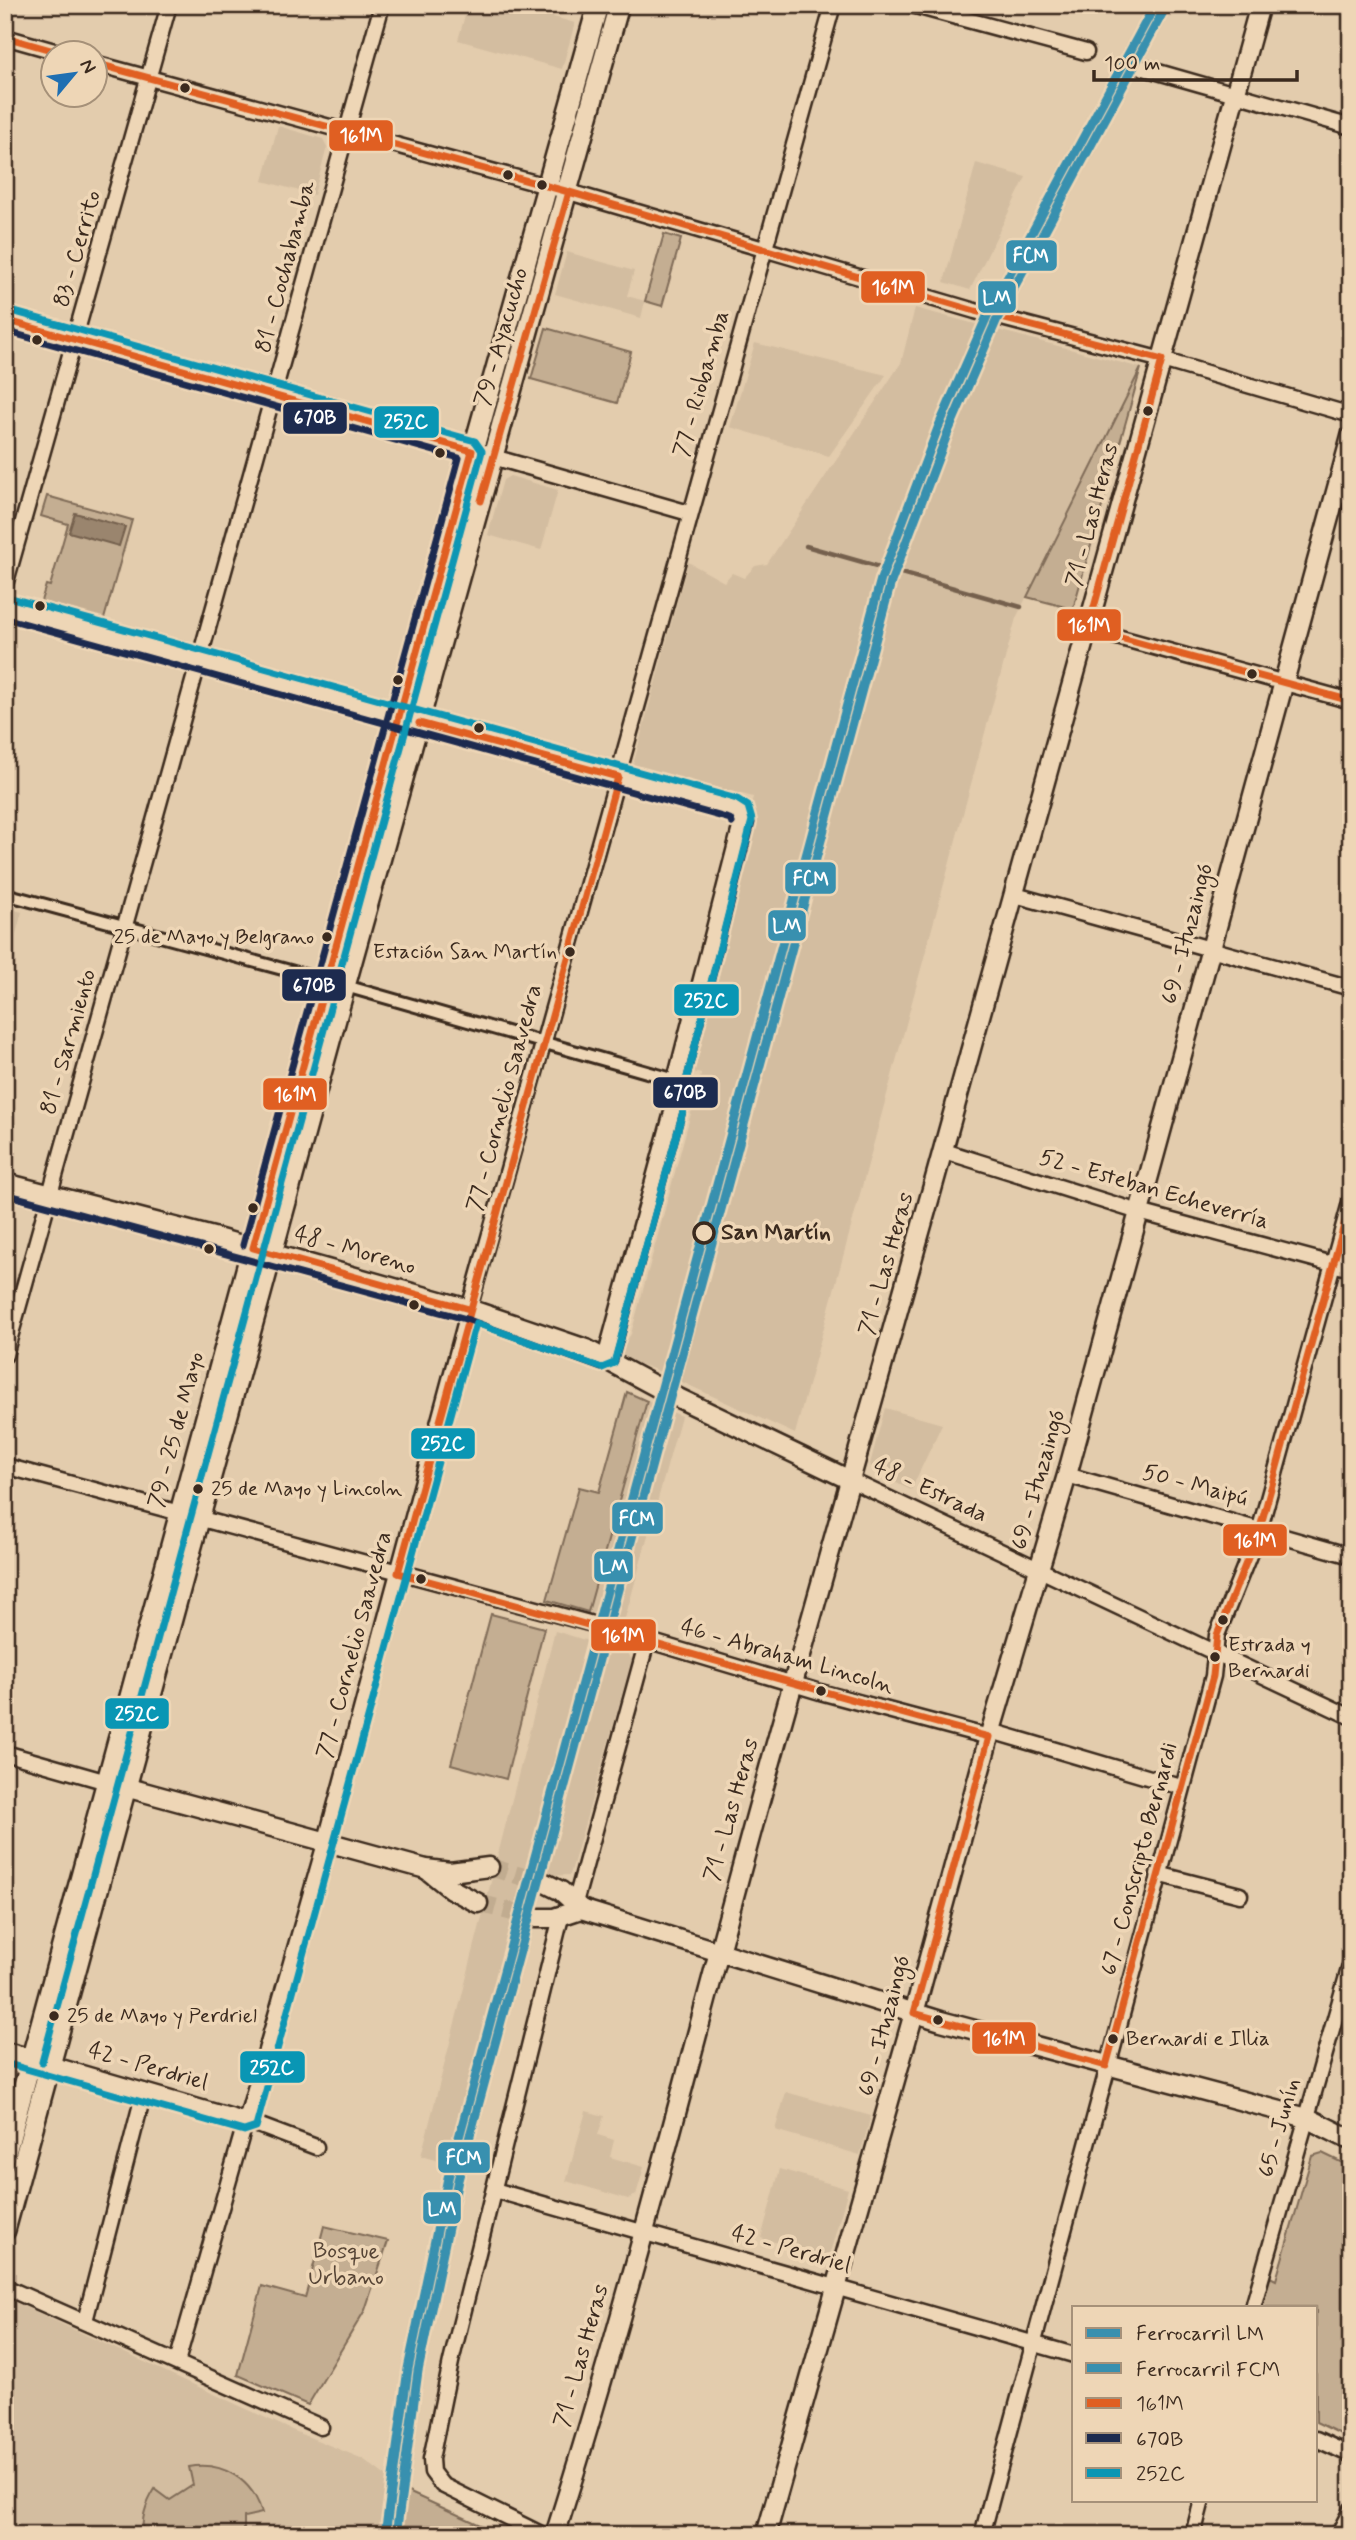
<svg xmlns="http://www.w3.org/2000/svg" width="1356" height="2540" viewBox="0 0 1356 2540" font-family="Mynerve,sans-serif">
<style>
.built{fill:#d3bda0}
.green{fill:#c4ae92;stroke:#806c58;stroke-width:2}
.water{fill:#9a856e;stroke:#74614e;stroke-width:2}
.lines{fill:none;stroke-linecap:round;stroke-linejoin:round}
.stream{stroke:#74614e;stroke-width:4.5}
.tertiary-tunnel{stroke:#c1ac90;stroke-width:18;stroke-dasharray:18 9;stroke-linecap:butt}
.pedestrian-casing{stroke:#3b2a1e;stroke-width:16}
.minor-casing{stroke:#3b2a1e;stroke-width:19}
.tertiary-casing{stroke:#3b2a1e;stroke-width:23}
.secondary-casing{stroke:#3b2a1e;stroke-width:24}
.pedestrian{stroke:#eed6b6;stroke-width:10}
.minor{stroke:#eed6b6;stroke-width:14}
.tertiary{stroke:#eed6b6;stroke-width:18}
.secondary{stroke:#eed6b6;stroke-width:19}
.bus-1-casing{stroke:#eed6b6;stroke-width:12}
.bus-2-casing{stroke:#eed6b6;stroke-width:12}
.bus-3-casing{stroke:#eed6b6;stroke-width:12}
.bus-1{stroke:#e05f22;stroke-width:7}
.bus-2{stroke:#1d2b4f;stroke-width:7}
.bus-3{stroke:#0996b4;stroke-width:7}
.rail-1-casing{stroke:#eed6b6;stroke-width:14}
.rail-2-casing{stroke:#eed6b6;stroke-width:14}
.rail-1{stroke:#3890af;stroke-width:9}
.rail-2{stroke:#3890af;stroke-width:9}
.bus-dot{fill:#3b2a1e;stroke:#eed6b6;stroke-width:2.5}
.stop-dot{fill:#eed6b6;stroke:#3b2a1e;stroke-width:3.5}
.labels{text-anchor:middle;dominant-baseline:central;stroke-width:7;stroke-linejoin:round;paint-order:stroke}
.bus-label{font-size:21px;fill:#3b2a1e;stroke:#eed6b6;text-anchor:start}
.street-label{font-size:23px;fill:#3b2a1e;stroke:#eed6b6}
.stop-label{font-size:23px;font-weight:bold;fill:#3b2a1e;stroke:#eed6b6;text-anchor:start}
.park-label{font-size:23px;fill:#564435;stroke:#eed6b6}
.line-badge{stroke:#eed6b6;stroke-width:2.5}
.badge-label{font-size:19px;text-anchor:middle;font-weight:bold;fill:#fff}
</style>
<rect width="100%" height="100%" fill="#e3ccad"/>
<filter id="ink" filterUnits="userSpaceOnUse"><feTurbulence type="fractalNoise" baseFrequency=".0143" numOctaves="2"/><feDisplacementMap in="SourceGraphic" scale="14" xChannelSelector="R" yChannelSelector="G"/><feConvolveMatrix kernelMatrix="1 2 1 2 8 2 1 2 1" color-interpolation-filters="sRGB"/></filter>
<g filter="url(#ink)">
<g class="built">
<path d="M468 5H511L575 23 562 69 458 40Z"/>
<path d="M278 126 323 139 327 147 314 195 263 181Z"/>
<path d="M976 163 1026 177 970 290 944 282Z"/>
<path d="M567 252 634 271 627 296 645 301 641 318 555 294Z"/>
<path d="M915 308 1141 368 1016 618 795 1434 656 1370 617 1356 631 1334 700 1080 701 1074 683 1069 753 797 633 765 688 562 724 582 732 573 744 578 755 566 767 564 901 363Z"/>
<path d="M755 343 886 375 829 456 730 427Z"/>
<path d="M510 476 558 490 541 550 488 535 503 480Z"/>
<path d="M5 907 22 912 5 974Z"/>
<path d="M647 1401 681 1416 624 1622 588 1612Z"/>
<path d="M885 1408 942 1424 911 1490 873 1472 870 1464Z"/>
<path d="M555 1631 628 1653 632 1660 570 1875 546 1876 467 2169 421 2156Z"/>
<path d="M786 2092 871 2116 860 2155 775 2130Z"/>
<path d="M586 2111 604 2116 598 2135 614 2140 610 2157 644 2167 636 2195 628 2199 566 2181Z"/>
<path d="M780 2169 848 2189 830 2253 824 2256 761 2238Z"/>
<path d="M14 2302 292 2430 363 2459 406 2491 400 2535H5V2307Z"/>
</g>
<g class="green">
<path d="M664 234 681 239 662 306 645 301Z"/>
<path d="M546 328 631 352 617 403 531 379Z"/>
<path d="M1141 368 1073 609 1027 597Z"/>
<path d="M478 464 481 465 412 711 410 710Z"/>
<path d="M47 496 132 520 104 619 41 601 46 585 50 586 68 524 41 516Z"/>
<path d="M385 792 386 809 278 1201 279 1183Z"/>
<path d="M260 1258 261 1259 195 1503 192 1500Z"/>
<path d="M627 1392 647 1401 588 1612 547 1600 579 1487 599 1492Z"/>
<path d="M491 1614 544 1628 506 1779 451 1764Z"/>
<path d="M1322 2153 1351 2167V2439L1316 2422V2307H1261L1270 2277 1276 2280 1312 2156Z"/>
<path d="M324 2226 388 2241 365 2310 308 2405 238 2375 262 2286 305 2298Z"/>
<path d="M189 2467C223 2461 253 2480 262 2513L244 2517V2535H143C141 2518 146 2503 155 2489L170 2500 193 2485Z"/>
<path d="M406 2491 502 2535H400Z"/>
</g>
<path class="water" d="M75 513 125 527 119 546 69 532Z"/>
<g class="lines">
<path class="stream" d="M806 546 1021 607"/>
<g class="tertiary-tunnel">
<path d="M489 1867 545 1883"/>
<path d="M478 1903 536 1918"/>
</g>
<g class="pedestrian-casing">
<g id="pedestrian">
<path d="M5 894 327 981"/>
<path d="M342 985 675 1080"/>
</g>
</g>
<g class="minor-casing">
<g id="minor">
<path d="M912 5 1086 52"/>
<path d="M5 37 58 52"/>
<path d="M94 63 569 192 975 311 1162 360 1351 415"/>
<path d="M1144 68 1351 127"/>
<path d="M493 457 689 513"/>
<path d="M5 585 169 5"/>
<path d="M1088 629 1351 701"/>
<path d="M419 723 734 809 740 813 742 820 675 1080V1101L605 1358"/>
<path d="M1015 895 1351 988"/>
<path d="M944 1151 1139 1212 1351 1269"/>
<path d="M5 1355 382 5"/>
<path d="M5 1466 589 1623 820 1692 989 1737"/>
<path d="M1067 1475 1351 1556"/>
<path d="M850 1480 1351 1717"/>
<path d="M991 1731 1181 1787"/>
<path d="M5 1753 107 1782"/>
<path d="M1158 1874 1240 1895"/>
<path d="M575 1903 647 1641"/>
<path d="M51 2064 247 2121 316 2147"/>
<path d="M494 2190 1074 2355"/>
<path d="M5 2287 321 2427"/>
<path d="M1253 2307 1351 1962"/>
<path d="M85 2321 144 2092"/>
<path d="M177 2362 326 1840 469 1309 833 5"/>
<path d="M1316 2439 1351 2455"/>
<path d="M543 2535 442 2485 432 2472 431 2459 451 2362 560 1921 565 1914"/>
<path d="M982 2535 1213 1676 1217 1635 1260 1528 1351 1199"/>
<path d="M1193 2535 1202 2500"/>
<path d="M1338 2535 1351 2510"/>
</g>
</g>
<g class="tertiary-casing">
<g id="tertiary">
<path d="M5 320 493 457"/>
<path d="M5 607 419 723"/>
<path d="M5 1183 213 1237 469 1309 586 1349 668 1393 850 1480"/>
<path d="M107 1782 426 1869 450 1872 489 1867"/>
<path d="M426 1869 451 1889 478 1903"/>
<path d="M545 1883 561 1891 581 1909 941 2021 1307 2118"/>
<path d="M536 1918H554L581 1909"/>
<path d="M5 2052 44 2062"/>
<path d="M555 2535C638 2275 701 2009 775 1747 939 1167 1101 587 1260 5"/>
<path d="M766 2535 914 2013 989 1737 1067 1475 1351 437"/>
</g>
</g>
<g class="secondary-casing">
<g id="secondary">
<path d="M1307 2118 1351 2140"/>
<path d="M5 2156 336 939 598 5"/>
<path d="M5 2230 345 986 619 5"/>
</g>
</g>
<use href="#pedestrian" class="pedestrian"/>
<use href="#minor" class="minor"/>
<use href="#tertiary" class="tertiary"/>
<use href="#secondary" class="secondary"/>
<g class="bus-1-casing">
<g id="bus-1">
<path d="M5 37 58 52"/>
<path d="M94 63 569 192 975 311 1162 360 1088 629 1351 701"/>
<path d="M5 320 472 451 253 1248 469 1309"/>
<path d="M481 501 569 192"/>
<path d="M419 723 618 777"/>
<path d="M618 777 398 1573C596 1625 791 1684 989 1737L914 2013 1106 2066 1213 1676 1217 1635 1260 1528 1351 1200"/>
</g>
</g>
<g class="bus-2-casing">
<g id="bus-2">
<path d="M5 331 459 458 243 1245"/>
<path d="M5 618 730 819 732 823"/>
<path d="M5 1194 466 1319 601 1368"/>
<path d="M615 1361 685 1104 686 1081 752 823"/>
</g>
</g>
<g class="bus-3-casing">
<g id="bus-3">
<path d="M8 310 475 441 482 451 42 2062"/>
<path d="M5 2063 244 2131 256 2127 476 1323 602 1368 614 1363 685 1104 686 1081 752 820 748 806 737 799 8 597"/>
</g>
</g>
<use href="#bus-1" class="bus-1"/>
<use href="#bus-2" class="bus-2"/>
<use href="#bus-3" class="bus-3"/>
<g class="rail-1-casing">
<path id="rail-1" d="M385 2535 408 2369 448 2178 881 579 938 428 988 314 1155 5"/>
</g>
<g class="rail-2-casing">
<path id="rail-2" d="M396 2535 418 2371 458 2180 891 582 948 432 997 319 1164 10"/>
</g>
<use href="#rail-1" class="rail-1"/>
<use href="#rail-2" class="rail-2"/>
</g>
</g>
<g class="bus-dot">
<circle cx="185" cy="88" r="6"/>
<circle cx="508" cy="175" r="6"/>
<circle cx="542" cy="185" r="6"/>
<circle cx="37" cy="340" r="6"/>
<circle cx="1148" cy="411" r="6"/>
<circle cx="440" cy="453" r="6"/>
<circle cx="40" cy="606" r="6"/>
<circle cx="1252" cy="674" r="6"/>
<circle cx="398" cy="680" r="6"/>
<circle cx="479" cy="728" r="6"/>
<circle cx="327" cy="937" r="6"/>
<circle cx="570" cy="952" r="6"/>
<circle cx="253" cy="1208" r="6"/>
<circle cx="209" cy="1249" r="6"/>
<circle cx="414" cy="1305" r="6"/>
<circle cx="198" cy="1489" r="6"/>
<circle cx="421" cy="1579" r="6"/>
<circle cx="1223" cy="1620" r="6"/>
<circle cx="1215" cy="1657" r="6"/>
<circle cx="821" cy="1691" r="6"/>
<circle cx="54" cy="2016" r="6"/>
<circle cx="938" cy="2020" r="6"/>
<circle cx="1113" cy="2039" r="6"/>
</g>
<circle class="stop-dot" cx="704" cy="1233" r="10"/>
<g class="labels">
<g class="bus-label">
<text x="314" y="937" text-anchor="end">25 de Mayo y Belgrano</text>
<text x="557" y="952" text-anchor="end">Estación San Martín</text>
<text x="211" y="1489">25 de Mayo y Lincoln</text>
<text x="1228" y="1645">Estrada y<tspan x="1228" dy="26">Bernardi</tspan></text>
<text x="67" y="2016">25 de Mayo y Perdriel</text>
<text x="1126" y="2039">Bernardi e Illia</text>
</g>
<g class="street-label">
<text transform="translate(78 249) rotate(-74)">83 - Cerrito</text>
<text transform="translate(286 267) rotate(-75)">81 - Cochabamba</text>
<text transform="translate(502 337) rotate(-74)">79 - Ayacucho</text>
<text transform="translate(702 384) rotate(-74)">77 - Riobamba</text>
<text transform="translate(1093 515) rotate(-75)">71 - Las Heras</text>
<text transform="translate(1188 934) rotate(-75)">69 - Ituzaingó</text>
<text transform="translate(69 1042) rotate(-74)">81 - Sarmiento</text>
<text transform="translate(505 1098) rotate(-75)">77 - Cornelio Saavedra</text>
<text transform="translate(1154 1190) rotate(16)">52 - Esteban Echeverría</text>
<text transform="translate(355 1251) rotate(16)">48 - Moreno</text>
<text transform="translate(887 1264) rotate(-74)">71 - Las Heras</text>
<text transform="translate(177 1430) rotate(-75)">79 - 25 de Mayo</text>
<text transform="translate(1039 1480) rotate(-74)">69 - Ituzaingó</text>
<text transform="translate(1195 1486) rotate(15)">50 - Maipú</text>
<text transform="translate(930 1491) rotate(25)">48 - Estrada</text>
<text transform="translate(355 1645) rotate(-75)">77 - Cornelio Saavedra</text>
<text transform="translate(787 1657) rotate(16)">46 - Abraham Lincoln</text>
<text transform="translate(732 1810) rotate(-74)">71 - Las Heras</text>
<text transform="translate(1140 1859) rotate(-75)">67 - Conscripto Bernardi</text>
<text transform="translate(885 2026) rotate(-75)">69 - Ituzaingó</text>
<text transform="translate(148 2067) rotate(16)">42 - Perdriel</text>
<text transform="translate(1280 2128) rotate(-74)">65 - Junín</text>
<text transform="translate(791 2250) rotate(16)">42 - Perdriel</text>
<text transform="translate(582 2356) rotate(-74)">71 - Las Heras</text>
</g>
<g class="stop-label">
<text x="721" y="1233">San Martín</text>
</g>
<g class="park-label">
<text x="346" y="2252">Bosque<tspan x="346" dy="26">Urbano</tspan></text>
</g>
</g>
<g class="line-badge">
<rect x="328" y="119" width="66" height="33" rx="7" fill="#e05f22"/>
<rect x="1005" y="239" width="53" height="33" rx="7" fill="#3890af"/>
<rect x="860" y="270" width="66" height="34" rx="7" fill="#e05f22"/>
<rect x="977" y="280" width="40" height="34" rx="7" fill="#3890af"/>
<rect x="282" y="401" width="66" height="34" rx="7" fill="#1d2b4f"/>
<rect x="373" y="405" width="67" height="34" rx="7" fill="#0996b4"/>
<rect x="1056" y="608" width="66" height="34" rx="7" fill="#e05f22"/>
<rect x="784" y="861" width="53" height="34" rx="7" fill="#3890af"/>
<rect x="767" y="909" width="40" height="33" rx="7" fill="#3890af"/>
<rect x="281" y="968" width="66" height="34" rx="7" fill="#1d2b4f"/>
<rect x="673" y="983" width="67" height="34" rx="7" fill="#0996b4"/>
<rect x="652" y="1076" width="67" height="33" rx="7" fill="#1d2b4f"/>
<rect x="262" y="1077" width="66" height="34" rx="7" fill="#e05f22"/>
<rect x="410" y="1427" width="66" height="33" rx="7" fill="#0996b4"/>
<rect x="611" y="1501" width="53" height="34" rx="7" fill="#3890af"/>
<rect x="1222" y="1523" width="66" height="34" rx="7" fill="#e05f22"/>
<rect x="593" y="1550" width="41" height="33" rx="7" fill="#3890af"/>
<rect x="590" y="1618" width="67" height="34" rx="7" fill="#e05f22"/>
<rect x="104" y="1697" width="66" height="33" rx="7" fill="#0996b4"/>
<rect x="971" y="2021" width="66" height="34" rx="7" fill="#e05f22"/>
<rect x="239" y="2050" width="67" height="34" rx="7" fill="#0996b4"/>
<rect x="437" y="2141" width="54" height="33" rx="7" fill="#3890af"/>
<rect x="422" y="2191" width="40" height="34" rx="7" fill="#3890af"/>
</g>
<g class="badge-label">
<text x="361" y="142">161M</text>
<text x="1031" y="262">FCM</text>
<text x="893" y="294">161M</text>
<text x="997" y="304">LM</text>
<text x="315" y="424">670B</text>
<text x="406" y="428">252C</text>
<text x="1089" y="632">161M</text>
<text x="811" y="885">FCM</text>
<text x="787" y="932">LM</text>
<text x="314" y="992">670B</text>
<text x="706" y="1007">252C</text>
<text x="685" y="1099">670B</text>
<text x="295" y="1101">161M</text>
<text x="443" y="1450">252C</text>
<text x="637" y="1525">FCM</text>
<text x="1255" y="1547">161M</text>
<text x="614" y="1573">LM</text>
<text x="623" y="1642">161M</text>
<text x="137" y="1720">252C</text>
<text x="1004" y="2045">161M</text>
<text x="272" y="2074">252C</text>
<text x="464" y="2164">FCM</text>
<text x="442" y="2215">LM</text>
</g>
<rect width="1356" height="2540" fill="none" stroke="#eed6b6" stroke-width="28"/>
<rect x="14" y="14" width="1328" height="2512" fill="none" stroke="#3b2a1e" stroke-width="2.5" filter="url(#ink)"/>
<rect x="1072" y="2306" width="245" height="196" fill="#eed6b6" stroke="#a69179" stroke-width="2"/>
<rect x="1086" y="2328" width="35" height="10" fill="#3890af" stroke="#a69179" stroke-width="2"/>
<text x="1136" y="2340" font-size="21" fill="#3b2a1e">Ferrocarril LM</text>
<rect x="1086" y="2363" width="35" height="10" fill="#3890af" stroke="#a69179" stroke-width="2"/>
<text x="1136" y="2376" font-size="21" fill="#3b2a1e">Ferrocarril FCM</text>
<rect x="1086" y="2398" width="35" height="10" fill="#e05f22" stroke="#a69179" stroke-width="2"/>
<text x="1136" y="2410" font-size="21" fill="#3b2a1e">161M</text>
<rect x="1086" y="2433" width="35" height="10" fill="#1d2b4f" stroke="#a69179" stroke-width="2"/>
<text x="1136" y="2446" font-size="21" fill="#3b2a1e">670B</text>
<rect x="1086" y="2468" width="35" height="10" fill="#0996b4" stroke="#a69179" stroke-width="2"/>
<text x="1136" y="2480" font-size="21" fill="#3b2a1e">252C</text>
<g transform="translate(74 74) rotate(61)"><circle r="33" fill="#eed6b6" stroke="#a69179" stroke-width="2"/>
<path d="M0-5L12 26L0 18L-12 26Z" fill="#1f6fb2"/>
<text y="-10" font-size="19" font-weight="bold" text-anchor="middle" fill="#3b2a1e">N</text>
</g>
<path d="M1094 70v10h203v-10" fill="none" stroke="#3b2a1e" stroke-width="3.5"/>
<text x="1104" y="70" font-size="21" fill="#3b2a1e" stroke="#eed6b6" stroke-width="5" paint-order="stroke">100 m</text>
</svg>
